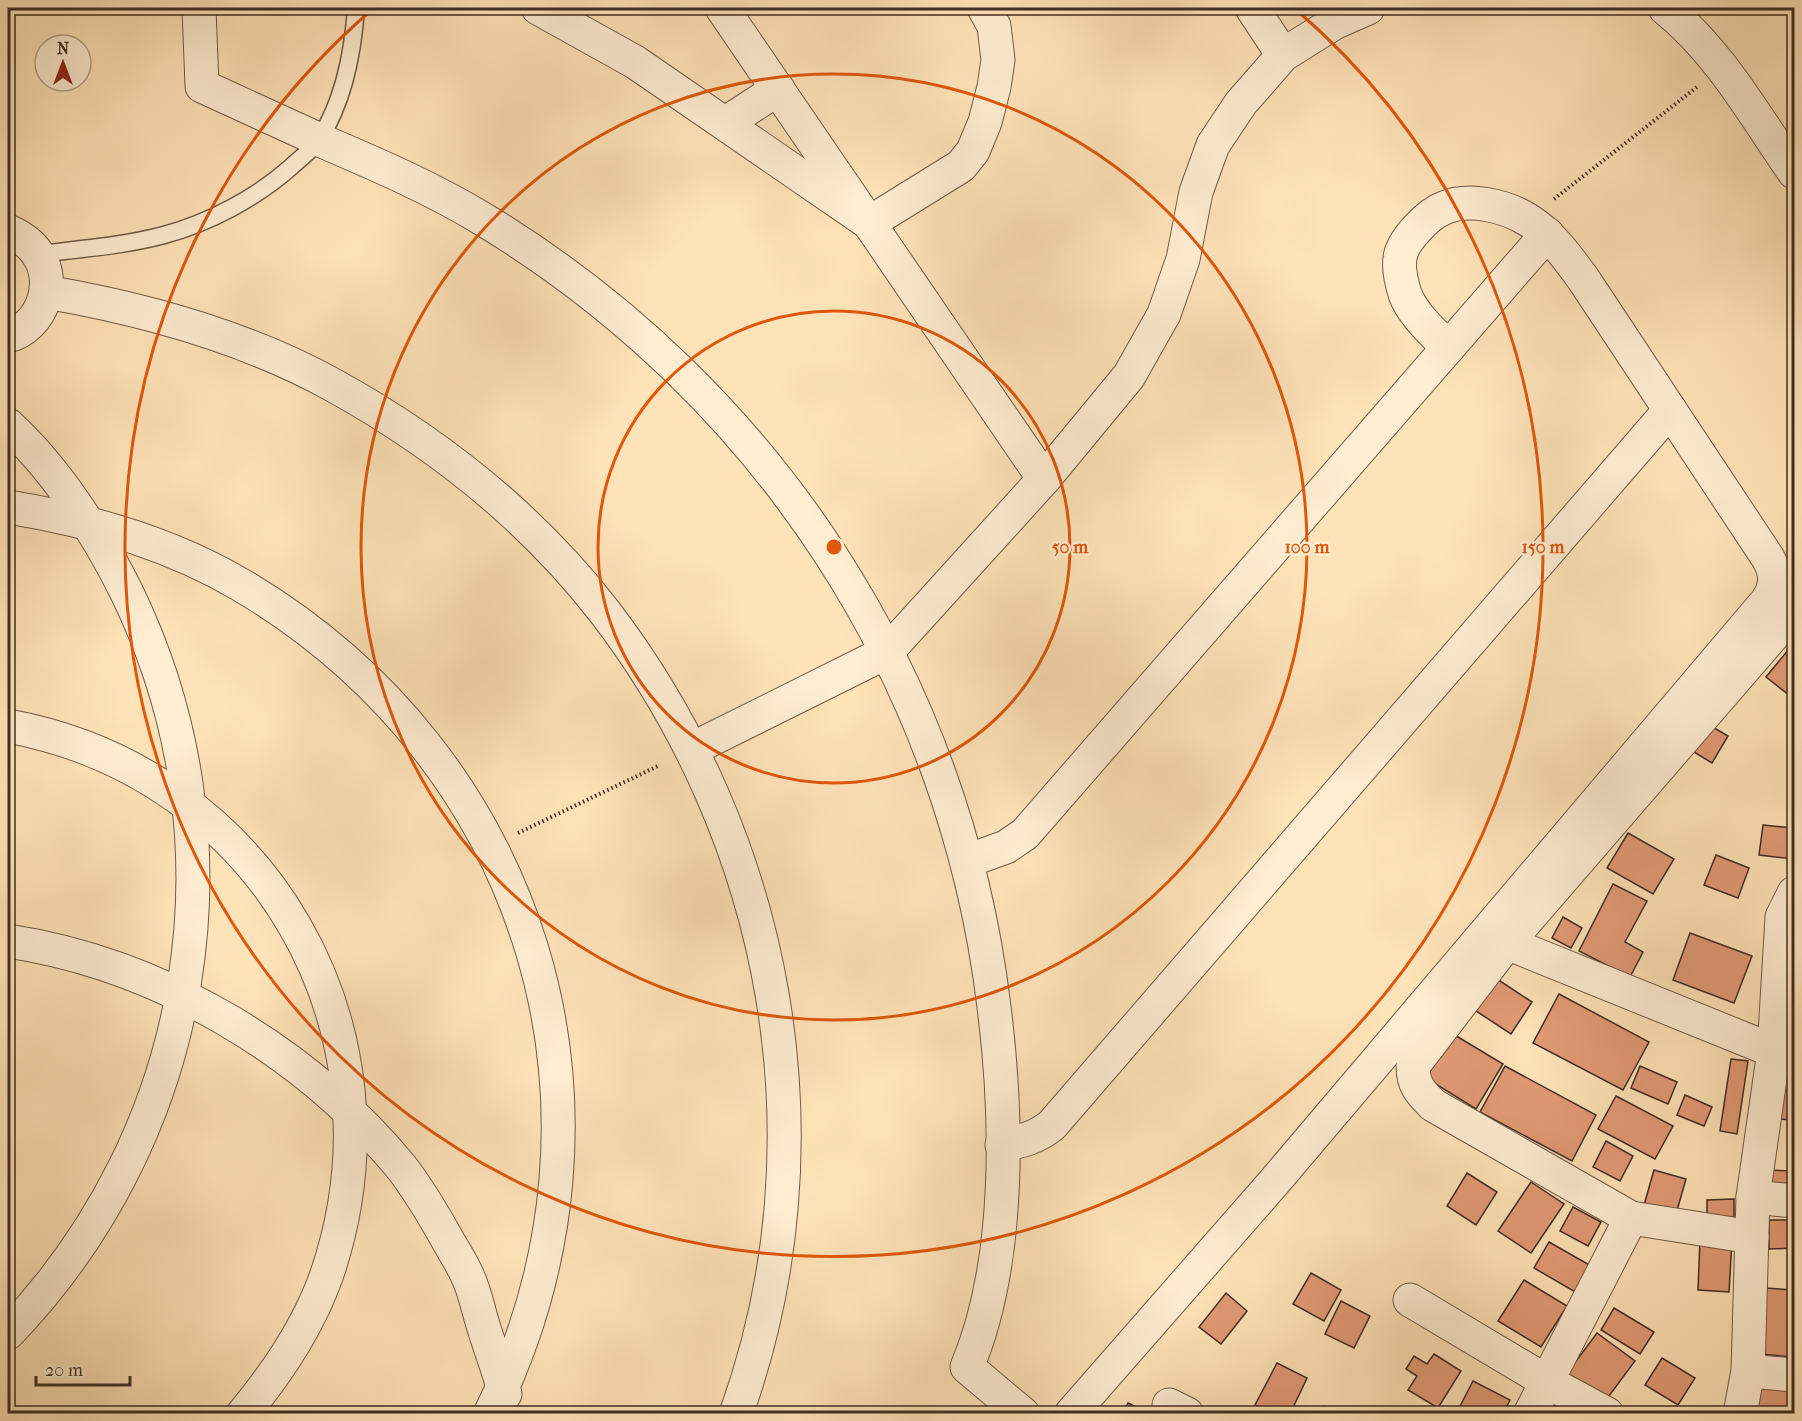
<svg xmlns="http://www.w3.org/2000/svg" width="1802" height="1421" viewBox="0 0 1802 1421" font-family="'IM FELL French Canon',serif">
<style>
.building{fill:#e29a76;stroke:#3f2d25;stroke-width:1.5}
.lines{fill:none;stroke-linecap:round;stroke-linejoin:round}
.lane-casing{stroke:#6f5a4a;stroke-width:19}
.street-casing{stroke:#6f5a4a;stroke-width:35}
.path{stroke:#3f2d25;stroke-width:4;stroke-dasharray:1.5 3;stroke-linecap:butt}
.lane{stroke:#ffedd1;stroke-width:16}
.street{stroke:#ffedd1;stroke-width:33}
.ring{fill:none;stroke:#e0570d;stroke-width:3}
.centre{fill:#e0570d;stroke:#ffedd1;stroke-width:3}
.ring-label{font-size:18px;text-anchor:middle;font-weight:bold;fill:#e0570d;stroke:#ffedd1;stroke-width:4.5;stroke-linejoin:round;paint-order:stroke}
</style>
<rect width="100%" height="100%" fill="#ffe3b8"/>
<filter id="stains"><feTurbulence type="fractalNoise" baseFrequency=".00333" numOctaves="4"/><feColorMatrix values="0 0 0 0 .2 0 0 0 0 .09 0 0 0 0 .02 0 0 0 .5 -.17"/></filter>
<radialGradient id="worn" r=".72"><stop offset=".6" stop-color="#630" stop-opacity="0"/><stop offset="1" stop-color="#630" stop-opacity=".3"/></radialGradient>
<g class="building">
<path d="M1789 649 1794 653V699L1766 677Z"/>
<path d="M1706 723 1728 736 1712 763 1689 749Z"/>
<path d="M1763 825 1794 828 1793 859 1759 855Z"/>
<path d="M1628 833 1674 859 1653 894 1607 868Z"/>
<path d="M1716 855 1749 868 1738 898 1704 885Z"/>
<path d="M1613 884 1647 901 1625 942 1643 952 1630 977 1579 951Z"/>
<path d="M1563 917 1582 928 1571 948 1552 938Z"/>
<path d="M1690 933 1752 956 1734 1003 1673 980Z"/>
<path d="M1494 977 1532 1002 1511 1034 1473 1009Z"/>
<path d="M1559 994 1649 1042 1623 1090 1533 1043Z"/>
<path d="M1453 1034 1503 1064 1476 1109 1426 1078Z"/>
<path d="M1731 1059 1748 1061 1737 1134 1720 1131Z"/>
<path d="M1505 1066 1596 1115 1572 1161 1480 1112Z"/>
<path d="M1640 1066 1677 1082 1668 1104 1631 1088Z"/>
<path d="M1778 1089 1794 1090V1120L1777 1119Z"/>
<path d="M1685 1095 1712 1107 1704 1126 1677 1115Z"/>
<path d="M1616 1096 1673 1126 1655 1159 1598 1129Z"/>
<path d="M1606 1141 1633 1156 1620 1181 1593 1167Z"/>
<path d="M1794 1150V1195L1767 1194 1768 1170 1794 1171Z"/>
<path d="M1654 1170 1686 1179 1676 1214 1644 1205Z"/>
<path d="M1467 1173 1497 1192 1476 1225 1447 1206Z"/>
<path d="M1531 1182 1564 1204 1531 1253 1498 1231Z"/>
<path d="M1734 1199V1223L1707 1224V1200Z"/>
<path d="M1573 1207 1601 1222 1588 1246 1560 1231Z"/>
<path d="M1769 1220H1794V1248L1769 1249Z"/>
<path d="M1700 1239 1732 1240 1729 1292 1698 1290Z"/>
<path d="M1549 1242 1593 1267 1577 1293 1534 1268Z"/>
<path d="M1311 1273 1341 1290 1324 1321 1293 1304Z"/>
<path d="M1524 1280 1567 1306 1541 1347 1498 1321Z"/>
<path d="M1765 1288 1794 1290V1357L1759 1354Z"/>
<path d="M1226 1293 1247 1311 1221 1344 1199 1327Z"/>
<path d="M1341 1301 1370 1316 1354 1348 1325 1334Z"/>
<path d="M1614 1308 1654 1332 1640 1354 1601 1330Z"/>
<path d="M1597 1333 1635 1361 1603 1404 1565 1376Z"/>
<path d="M1434 1354 1461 1371 1438 1408 1408 1390 1417 1376 1406 1369 1414 1356 1427 1364Z"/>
<path d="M1662 1358 1695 1378 1678 1405 1645 1385Z"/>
<path d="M1277 1363 1307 1378 1290 1414H1272L1255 1405Z"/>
<path d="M1473 1381 1510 1400 1503 1414H1456Z"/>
<path d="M1760 1381 1794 1390V1414H1752Z"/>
<path d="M1128 1403 1150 1414H1123Z"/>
<path d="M1324 1406 1340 1414H1320Z"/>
</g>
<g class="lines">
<g class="lane-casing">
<path id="lane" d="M38 254C80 249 123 246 164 235 209 223 256 198 291 167 300 158 314 149 320 138 344 100 353 52 356 8"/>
</g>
<g class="street-casing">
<g id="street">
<path d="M199 8 202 86C242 104 282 123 322 141 378 165 434 189 486 221 768 393 955 679 994 1007 1008 1118 1011 1263 967 1367L1023 1414"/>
<path d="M538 8 635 62 869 223 961 166 973 151 985 122 994 87 998 60 994 26 984 8"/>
<path d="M722 8 1044 479"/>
<path d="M1252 8 1283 55"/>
<path d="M1665 8C1719 51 1755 116 1794 172"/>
<path d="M726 123 778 89"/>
<path d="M8 231C19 236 30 242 37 253 58 282 42 327 8 336"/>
<path d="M46 292C145 309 244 336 333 385 436 442 531 517 604 611 779 839 834 1142 736 1414"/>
<path d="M8 425C56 469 98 534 127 593 248 842 199 1134 8 1333"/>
<path d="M8 507C89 520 170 543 241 585 534 758 641 1108 490 1414"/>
<path d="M8 726C264 773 410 1029 327 1274 309 1326 278 1372 243 1414"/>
<path d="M692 749 887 652 1044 479 1129 376 1164 314 1183 259 1196 192 1213 145 1241 103 1283 55 1334 23 1368 8"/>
<path d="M967 861 1006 847 1025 834 1547 234"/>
<path d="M8 941C159 964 305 1050 402 1168 418 1189 433 1214 446 1237 453 1250 462 1263 468 1277 475 1292 478 1309 483 1325 490 1348 499 1371 505 1394"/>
<path d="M1507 943 1774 1051H1793"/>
<path d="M1002 1145C1022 1141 1036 1138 1052 1125L1670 410"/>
<path d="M1753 1197 1794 1201"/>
<path d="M1752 1237 1631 1218 1433 1105C1420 1092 1413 1085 1413 1066L1507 943 1794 611"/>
<path d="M1410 1300 1546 1381 1607 1414"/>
<path d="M1748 1371 1794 1375"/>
<path d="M1169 1405 1187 1414"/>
<path d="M1071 1414 1275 1181 1767 601C1777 586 1777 574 1768 558L1584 280C1568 258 1551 234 1528 220 1506 206 1469 197 1444 208 1428 214 1402 241 1400 258 1398 269 1402 284 1405 294 1413 315 1433 332 1448 348"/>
<path d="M1530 1414 1631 1218"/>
<path d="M1740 1414 1748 1371 1753 1197 1774 1051 1782 917 1794 893"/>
</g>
</g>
<g class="path">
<path d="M1554 199 1697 87"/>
<path d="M518 833 660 765"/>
</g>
<use href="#lane" class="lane"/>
<use href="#street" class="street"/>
</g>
<g class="ring">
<circle cx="834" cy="547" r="236"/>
<circle cx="834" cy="547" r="473"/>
<path d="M1294 8A709 709 0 1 1 374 8"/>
</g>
<circle cx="834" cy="547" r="9" class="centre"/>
<g class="ring-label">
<text x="1070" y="553">50 m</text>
<text x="1307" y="553">100 m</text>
<text x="1543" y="553">150 m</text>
</g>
<rect width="1802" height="1421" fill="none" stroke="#ffe3b8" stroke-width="30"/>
<rect x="9" y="9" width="1784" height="1403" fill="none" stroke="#3f2d25" stroke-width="3"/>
<rect x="15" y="15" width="1772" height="1391" fill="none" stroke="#3f2d25" stroke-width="1.5"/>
<g transform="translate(63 63)"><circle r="28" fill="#ffedd1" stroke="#b2a08c" stroke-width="1.5"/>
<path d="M0-4.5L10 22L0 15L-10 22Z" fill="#8f2418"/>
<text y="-9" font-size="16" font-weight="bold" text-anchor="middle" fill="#3f2d25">N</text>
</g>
<path d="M36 1376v9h94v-9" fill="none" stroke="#3f2d25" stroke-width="3"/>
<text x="45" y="1376" font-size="18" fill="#3f2d25" stroke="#ffedd1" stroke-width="4.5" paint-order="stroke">20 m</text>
<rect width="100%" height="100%" filter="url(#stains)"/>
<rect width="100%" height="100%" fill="url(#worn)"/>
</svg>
